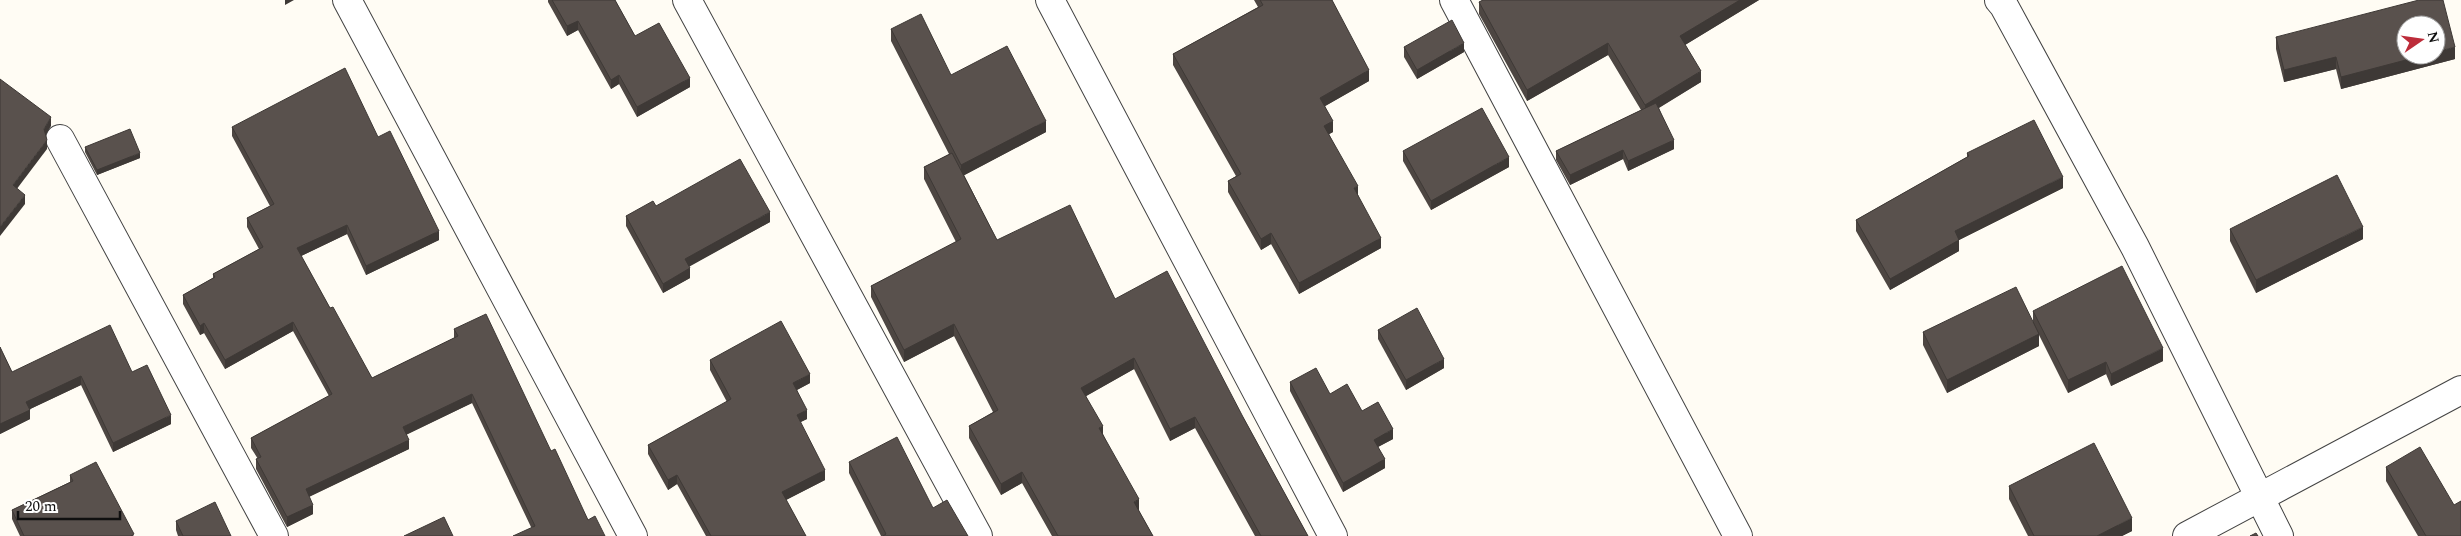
<svg xmlns="http://www.w3.org/2000/svg" width="2461" height="536" viewBox="0 0 2461 536" font-family="Spectral,serif">
<style>
.lines{fill:none;stroke-linecap:round;stroke-linejoin:round}
.street-casing{stroke:#434343;stroke-width:30}
.street{stroke:#fff;stroke-width:28}
.wall{fill:#4d4642}
.shaded-wall{fill:#3e3936}
.building{fill:#59514d;stroke:#3e3936}
</style>
<rect width="100%" height="100%" fill="#fffcf4"/>
<g class="lines">
<g class="street-casing">
<g id="street">
<path d="M347 0 633 536"/>
<path d="M687 0 978 536"/>
<path d="M1050 0 1333 536"/>
<path d="M1454 0 1738 536"/>
<path d="M1999 0 2004 6 2135 247 2279 536"/>
<path d="M60 139 274 536"/>
<path d="M2187 536 2461 390"/>
</g>
</g>
<use href="#street" class="street"/>
</g>
<g class="wall">
<path d="M548 0H615L635 36 690 87 637 117 619 84 611 89 578 30 567 36 548 2Z"/>
<path d="M1254 0H1332L1369 81 1325 106 1333 132 1329 134 1358 195 1381 248 1299 294 1271 244 1261 250 1228 192V181L1236 176 1173 65V54L1258 7Z"/>
<path d="M1483 0H1759L1685 45 1701 82 1659 108 1674 149 1628 171 1623 159 1570 185 1556 160V151L1641 110 1608 55 1527 101 1479 14V2Z"/>
<path d="M891 29 951 75 1046 132 964 175 997 240 1115 299 1243 417 1308 536H1255L1195 428 1170 441 1134 369 1086 396 1103 434 1139 511 1153 536H1052L1022 483 1001 495 969 438V426L993 412 954 336 904 362 871 297V286L956 242 924 179V167L949 154 891 41Z"/>
<path d="M2276 37 2455 59 2341 89 2336 69 2284 82 2276 49Z"/>
<path d="M1404 47 1464 52 1417 79 1404 57Z"/>
<path d="M232 127 378 137 439 240 366 275 347 234 301 256 330 308 372 378 454 338V329L551 451 588 520 605 536 531 527 472 403 406 435 409 449 309 497 313 514 287 527 256 469V459H258L251 448V438L329 396 293 331 225 369 204 333 200 335 183 304V295L213 278V274L259 249 247 227V218L270 206 232 136Z"/>
<path d="M85 147 140 158 97 175 85 152Z"/>
<path d="M1403 151 1509 167 1431 210 1403 161Z"/>
<path d="M1967 153 2063 188 1959 240V251L1890 290 1856 231V220L1967 157Z"/>
<path d="M656 206 770 222 689 266 690 278 663 293 626 226V216Z"/>
<path d="M2230 229 2363 239 2256 293 2230 241Z"/>
<path d="M2033 311 2163 361 2111 386 2106 374 2068 393 2039 335V346L1947 393 1923 345V332L2033 322Z"/>
<path d="M1378 330 1444 368 1406 390 1378 339Z"/>
<path d="M0 347 12 372H132L171 424 113 452 81 385 30 409V419L0 434Z"/>
<path d="M710 360 810 383 797 390 807 419 800 422 825 480 786 500 806 536H706L677 484 668 490 648 454V445L727 402 710 370Z"/>
<path d="M1290 382 1330 394 1362 411 1393 439 1378 447 1385 468 1343 492 1290 391Z"/>
<path d="M849 462 933 508 968 536H881L849 473Z"/>
<path d="M2386 467 2461 536H2418L2386 481Z"/>
<path d="M70 475 134 536H20L12 519V510L70 482Z"/>
<path d="M2009 486 2132 531 2122 536H2028L2009 499Z"/>
<path d="M176 521 231 536H178L176 530Z"/>
</g>
<g class="shaded-wall">
<path d="M285 0H294L285 5Z"/>
<path d="M1740 0H1759L1680 48V36Z"/>
<path d="M578 21V30L567 36V26Z"/>
<path d="M1464 43V52L1417 79V70Z"/>
<path d="M1608 43V55L1527 101V90Z"/>
<path d="M2455 47V59L2341 89V77L2425 55H2436V52Z"/>
<path d="M2336 57V69L2284 82V70Z"/>
<path d="M1369 70V81L1320 109V98Z"/>
<path d="M1701 71V82L1645 116V105Z"/>
<path d="M619 75V84L611 89V80Z"/>
<path d="M690 78V87L637 117V107Z"/>
<path d="M51 117V126L44 138V129Z"/>
<path d="M1046 121V132L961 177V165Z"/>
<path d="M1333 121V132L1324 137V126Z"/>
<path d="M47 140V149L13 194V185Z"/>
<path d="M1674 140V149L1628 171V161Z"/>
<path d="M1623 150V159L1570 185V175Z"/>
<path d="M140 153V158L97 175V170Z"/>
<path d="M1509 157V167L1431 210V201Z"/>
<path d="M2063 177V188L1955 242V231Z"/>
<path d="M1358 186V196L1354 188Z"/>
<path d="M25 195V204L0 236V227Z"/>
<path d="M770 212V222L685 269V259Z"/>
<path d="M347 225V234L297 258V248Z"/>
<path d="M2363 227V239L2256 293V280Z"/>
<path d="M439 231V240L366 275V266Z"/>
<path d="M1271 233V244L1261 250V239Z"/>
<path d="M1381 238V248L1299 294V283Z"/>
<path d="M1959 240V251L1890 290V279Z"/>
<path d="M690 268V278L663 293V284Z"/>
<path d="M293 322V331L225 369V360Z"/>
<path d="M204 323V333L200 335V326Z"/>
<path d="M954 324V336L904 362V350Z"/>
<path d="M2039 334V346L1947 393V380Z"/>
<path d="M2163 348V361L2111 386V374Z"/>
<path d="M1134 358V369L1081 399V388Z"/>
<path d="M1444 359V368L1406 390V380Z"/>
<path d="M2106 362V374L2068 393V380Z"/>
<path d="M810 374V383L793 392V383Z"/>
<path d="M81 376V385L26 411V402Z"/>
<path d="M472 394V403L403 436V427Z"/>
<path d="M30 410V419L0 434V424Z"/>
<path d="M807 410V419L797 424V415Z"/>
<path d="M171 415V424L113 452V443Z"/>
<path d="M1195 417V428L1170 441V429Z"/>
<path d="M1103 426V437L1099 428Z"/>
<path d="M1393 429V439L1374 449V440Z"/>
<path d="M409 440V449L306 498V489Z"/>
<path d="M1385 459V468L1343 492V483Z"/>
<path d="M825 470V480L782 502V492Z"/>
<path d="M1022 472V483L1001 495V484Z"/>
<path d="M677 475V484L668 490V480Z"/>
<path d="M1139 499V511L1134 514V502Z"/>
<path d="M313 505V514L287 527V517Z"/>
<path d="M2132 518V531L2122 536H2097Z"/>
</g>
<g class="building">
<path d="M552 0H615L635 36 659 23 690 78 637 107 619 75 611 80 578 21 567 26Z"/>
<path d="M1260 0H1332L1369 70 1320 98 1333 121 1324 126 1358 186 1354 188 1381 238 1299 283 1271 233 1261 239 1228 181 1241 174 1173 54 1263 5Z"/>
<path d="M1483 0H1740L1680 36 1701 71 1645 105 1608 43 1527 90 1479 2Z"/>
<path d="M2419 0H2443L2455 47 2436 52V25H2406V55H2425L2341 77 2336 57 2284 70 2276 37Z"/>
<path d="M921 14 951 75 1007 46 1046 121 961 165 891 29Z"/>
<path d="M1452 20 1464 43 1417 70 1404 47Z"/>
<path d="M345 68 378 137 390 131 439 231 366 266 347 225 297 248 330 308 333 307 372 378 458 336 454 329 486 314 551 451 555 449 588 520 595 516 605 536H513L535 526 472 394 403 427 409 440 306 489 313 505 287 517 256 459 261 457 251 438 332 394 293 322 225 360 204 323 200 326 183 295 215 277 213 274 263 247 247 218 274 204 232 127Z"/>
<path d="M0 79 51 117 44 129 47 140 13 185 25 195 0 227Z"/>
<path d="M1656 103 1674 140 1628 161 1623 150 1570 175 1556 151Z"/>
<path d="M1482 108 1509 157 1431 201 1403 151Z"/>
<path d="M2034 120 2063 177 1955 231 1959 240 1890 279 1856 220 1969 156 1967 153Z"/>
<path d="M130 129 140 153 97 170 85 147Z"/>
<path d="M952 153 997 240 1070 205 1115 299 1167 271 1243 417 1308 536H1261L1195 417 1170 429 1134 358 1081 388 1103 426 1099 428 1139 499 1134 502 1153 536H1058L1022 472 1001 484 969 426 998 410 954 324 904 350 871 286 961 239 924 167Z"/>
<path d="M740 159 770 212 685 259 690 268 663 284 626 216 653 201 656 206Z"/>
<path d="M2337 175 2363 227 2256 280 2230 229Z"/>
<path d="M2122 266 2163 348 2111 374 2106 362 2068 380 2033 311Z"/>
<path d="M2016 287 2039 334 1947 380 1923 332Z"/>
<path d="M1417 308 1444 359 1406 380 1378 330Z"/>
<path d="M781 321 810 374 793 383 807 410 797 415 825 470 782 492 806 536H711L677 475 668 480 648 445 731 399 710 360Z"/>
<path d="M110 325 132 372 147 365 171 415 113 443 81 376 26 402 30 410 0 424V347L12 372Z"/>
<path d="M1316 368 1330 394 1347 384 1362 411 1378 402 1393 429 1374 440 1385 459 1343 483 1290 382Z"/>
<path d="M897 437 933 508 947 500 968 536H883L886 534 849 462Z"/>
<path d="M2094 443 2132 518 2097 536H2034L2009 486Z"/>
<path d="M2420 447 2454 505 2461 501V536H2426L2386 467Z"/>
<path d="M96 462 134 534 131 536H24L12 510 73 481 70 475Z"/>
<path d="M215 502 231 536H183L176 521Z"/>
<path d="M444 517 453 536H404Z"/>
<path d="M2256 533 2258 536H2250Z"/>
</g>
<g transform="translate(2421 40) rotate(77)"><circle r="24" fill="#ffffff" stroke="#9f9f9f"/>
<path d="M0-4L9 19L0 12L-9 19Z" fill="#bd2c3a"/>
<text y="-8" font-size="14" font-weight="bold" text-anchor="middle" fill="#101010">N</text>
</g>
<path d="M18 511v8h102v-8" fill="none" stroke="#101010" stroke-width="2.5"/>
<text x="25" y="511" font-size="15" fill="#101010" stroke="#ffffff" stroke-width="4" paint-order="stroke">20 m</text>
</svg>
